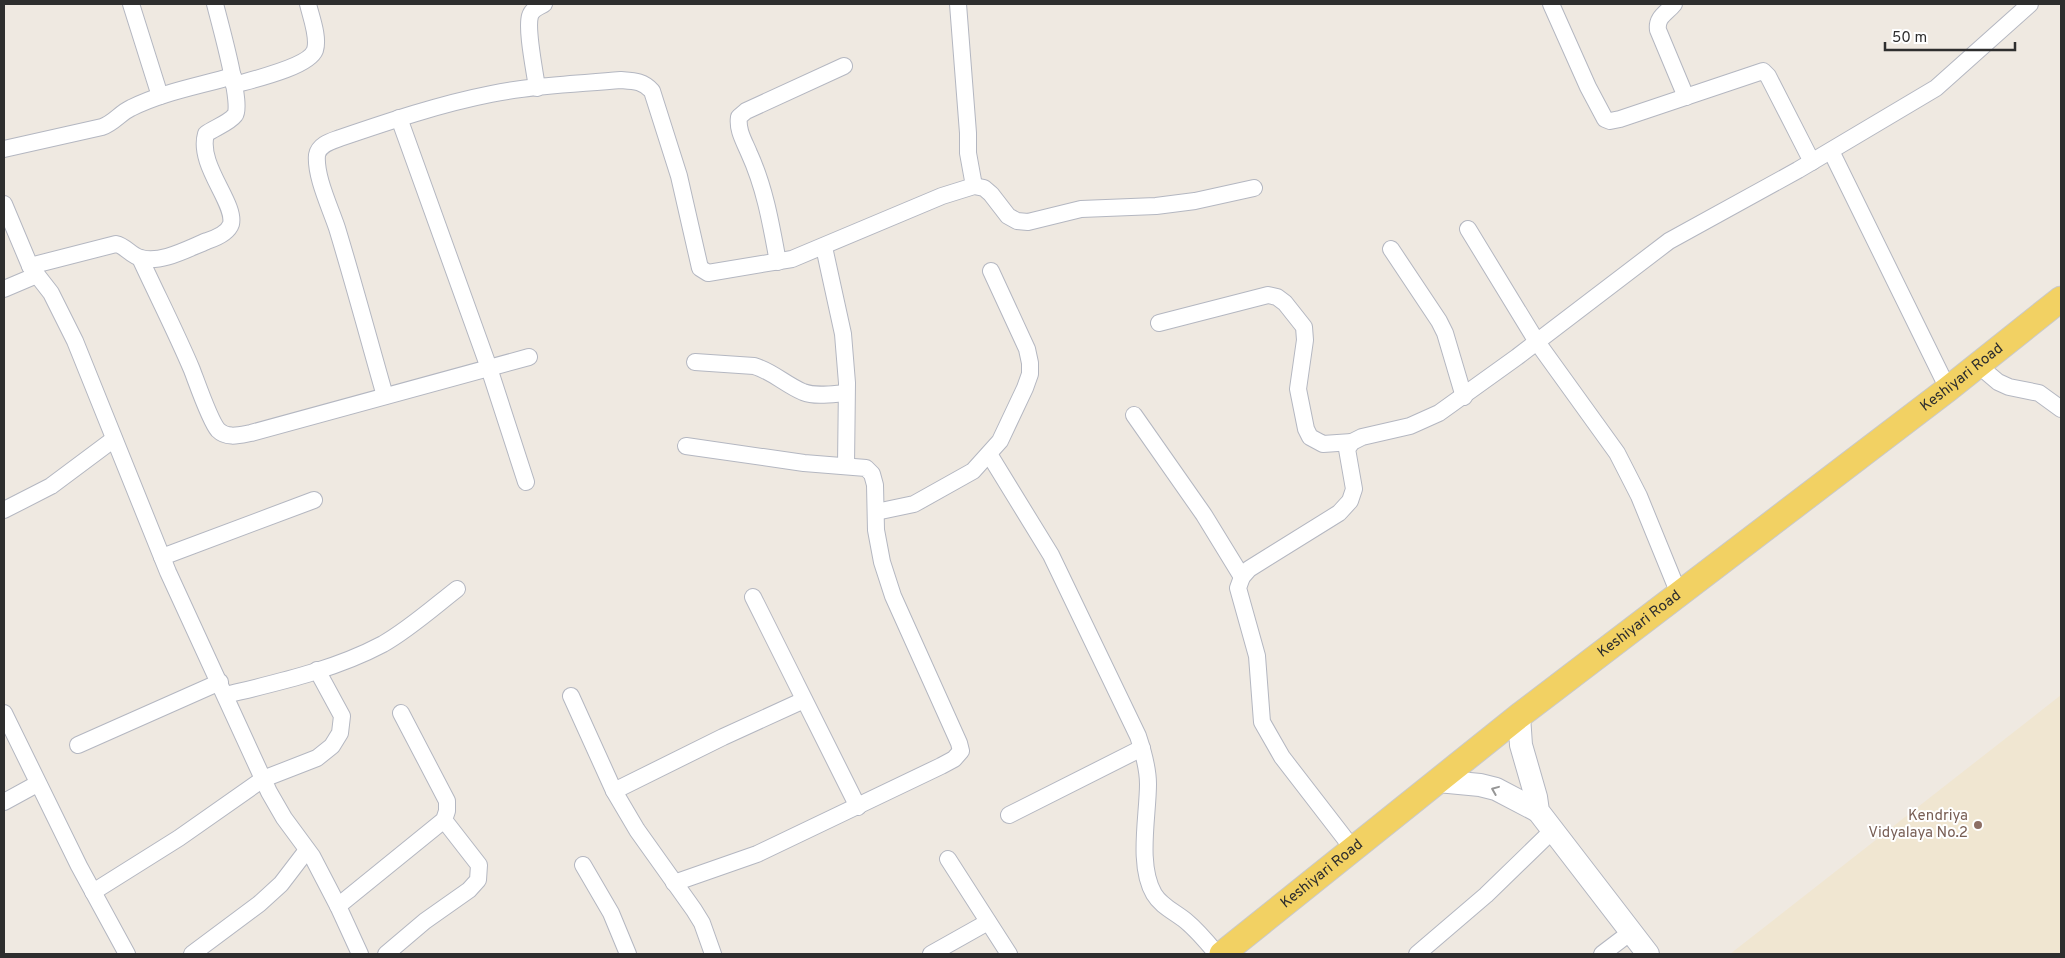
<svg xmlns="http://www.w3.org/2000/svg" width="2065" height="958" viewBox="0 0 2065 958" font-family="Overpass,sans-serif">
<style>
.education{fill:#f0e6d1}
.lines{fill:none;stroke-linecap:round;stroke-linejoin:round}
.street-casing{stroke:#b4b7c1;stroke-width:18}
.secondary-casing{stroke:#b4b7c1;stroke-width:24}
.primary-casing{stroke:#c9c9c9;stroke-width:27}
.street{stroke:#fff;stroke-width:16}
.secondary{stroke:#fff;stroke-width:22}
.primary{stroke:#f2d163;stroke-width:25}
.oneway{stroke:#969696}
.education-dot{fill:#8d6e63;stroke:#fff;stroke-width:2}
.labels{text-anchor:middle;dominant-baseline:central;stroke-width:4;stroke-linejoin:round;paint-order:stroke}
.street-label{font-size:15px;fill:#2e2e2e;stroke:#fff}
.education-label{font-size:15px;fill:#785e54;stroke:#fff;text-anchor:end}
</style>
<rect width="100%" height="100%" fill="#efe9e1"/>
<path class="education" d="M2061 695V954H1730Z"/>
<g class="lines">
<g class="street-casing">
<g id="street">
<path d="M131 4 160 96"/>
<path d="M958 4 968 133V153L974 186"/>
<path d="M1551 4 1588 87 1605 119 1610 121 1620 119 1763 71 1768 76 1812 162"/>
<path d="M1674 4C1667 13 1656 17 1658 30L1686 97"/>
<path d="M234 85C251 80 309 67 315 50 319 37 311 17 308 4"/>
<path d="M537 88C535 72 526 30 530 16 532 9 539 7 544 4"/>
<path d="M399 118 489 368 526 482"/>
<path d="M4 149 102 127C114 123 120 113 131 108 163 92 199 86 233 76"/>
<path d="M1831 151 1948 389"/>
<path d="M4 204 30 266 51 293 75 341 168 572 269 792 284 818 312 856 338 906 360 954"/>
<path d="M1468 229 1537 342 1617 453 1639 496 1679 594"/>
<path d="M824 247 843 334 847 383 846 465"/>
<path d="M1391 249 1439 321 1445 333 1464 397"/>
<path d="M140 258C157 295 176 332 192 370 197 383 210 421 218 430 227 439 240 435 251 433L529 357"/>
<path d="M778 262C771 224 765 188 749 153 744 141 737 130 739 117L746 111 844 66"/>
<path d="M30 266 116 244C126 246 131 256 141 258 161 264 189 248 207 241 216 238 228 233 231 224 236 203 197 165 206 134 214 128 229 123 235 115 243 105 219 20 215 4"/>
<path d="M4 289 37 275"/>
<path d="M1159 323 1268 295 1277 297 1285 303 1304 327 1305 340 1298 389 1306 429 1310 437 1323 444 1352 442"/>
<path d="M695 362 754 366C772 371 786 385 803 392 816 397 832 394 846 393"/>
<path d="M1978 365 1998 382 2009 387 2039 393 2061 409"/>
<path d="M385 396C369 340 354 284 337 228 330 207 315 176 317 155 319 144 332 141 340 138 390 121 440 104 491 94 534 85 578 84 621 80 634 81 643 81 652 91L679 176 700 268 708 273 792 259 942 196 974 186 984 188 991 194 1008 216 1017 221 1028 222 1081 209 1156 206 1195 201 1254 188"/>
<path d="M1134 415 1204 515 1242 577"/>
<path d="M989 454 1051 555 1138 736C1143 751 1148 767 1148 784 1148 816 1137 865 1154 894 1161 906 1175 912 1186 921 1198 931 1207 942 1217 954"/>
<path d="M4 510 51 486 114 439"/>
<path d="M876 512 914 504 973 471 1000 441 1025 388 1030 374V363L1027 349 991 271"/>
<path d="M162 557 314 500"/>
<path d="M753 597 858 807"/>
<path d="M226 695C279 682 334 670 383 644 408 630 434 607 457 589"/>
<path d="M571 696 614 791 637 830 694 910 702 923 713 954"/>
<path d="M4 713 79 866 127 954"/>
<path d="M78 745 220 682"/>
<path d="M614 791 723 737 804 700"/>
<path d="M4 802 37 784"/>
<path d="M1009 815 1142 748"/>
<path d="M1353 849 1282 757 1262 722 1257 656 1238 588 1242 577 1249 569 1339 513 1350 501 1354 489 1347 449 1352 442 1362 437 1410 426 1439 413 1517 357 1669 241 1798 170 1936 88 2030 4"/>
<path d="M948 859 1009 954"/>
<path d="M583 865 611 913 628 954"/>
<path d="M674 883 757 854 941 766 954 759 961 751 959 743 893 596 882 562 876 530 875 485 872 474 866 468 804 463 686 446"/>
<path d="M93 892 179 838 263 779 317 758 332 746 340 733 342 716 317 670"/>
<path d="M338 906 444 820 447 811V801L401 713"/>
<path d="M192 954 259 904 281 884 307 850"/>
<path d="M386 954 425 921 469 890 478 880 479 865 444 820"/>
<path d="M931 954 988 922"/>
<path d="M1417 954 1486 895 1553 830"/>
<path d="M1602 954 1631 932"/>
</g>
</g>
<g class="secondary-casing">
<g id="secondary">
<path d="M1519 716 1521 745 1536 797 1538 811 1648 954"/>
<path d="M1438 781 1480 785 1496 789 1538 811"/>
</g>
</g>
<g class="primary-casing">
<g id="primary">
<path id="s1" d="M1222 954 1519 716 1948 389 2061 299"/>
</g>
</g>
<use href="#street" class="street"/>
<use href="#secondary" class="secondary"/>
<use href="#primary" class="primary"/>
</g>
<defs><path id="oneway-chevron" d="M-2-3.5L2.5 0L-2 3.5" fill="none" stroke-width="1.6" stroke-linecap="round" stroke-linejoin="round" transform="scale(1.25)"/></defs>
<use class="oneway" href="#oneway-chevron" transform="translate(1495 790) rotate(-158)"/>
<circle class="education-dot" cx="1978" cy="825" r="5"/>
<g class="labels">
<g class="street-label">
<text stroke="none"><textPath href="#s1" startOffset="938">Keshiyari Road</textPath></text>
<text stroke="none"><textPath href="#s1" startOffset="532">Keshiyari Road</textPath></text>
<text stroke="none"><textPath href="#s1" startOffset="128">Keshiyari Road</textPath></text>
</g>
<g class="education-label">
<text x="1968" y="816">Kendriya<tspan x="1968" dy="17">Vidyalaya No.2</tspan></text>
</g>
</g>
<rect width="2065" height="958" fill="none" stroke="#2e2e2e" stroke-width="10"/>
<path d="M1885 42v8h130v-8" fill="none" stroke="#2e2e2e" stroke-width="2.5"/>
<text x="1892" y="42" font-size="15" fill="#2e2e2e" stroke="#ffffff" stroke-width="4" paint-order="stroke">50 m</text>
</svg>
